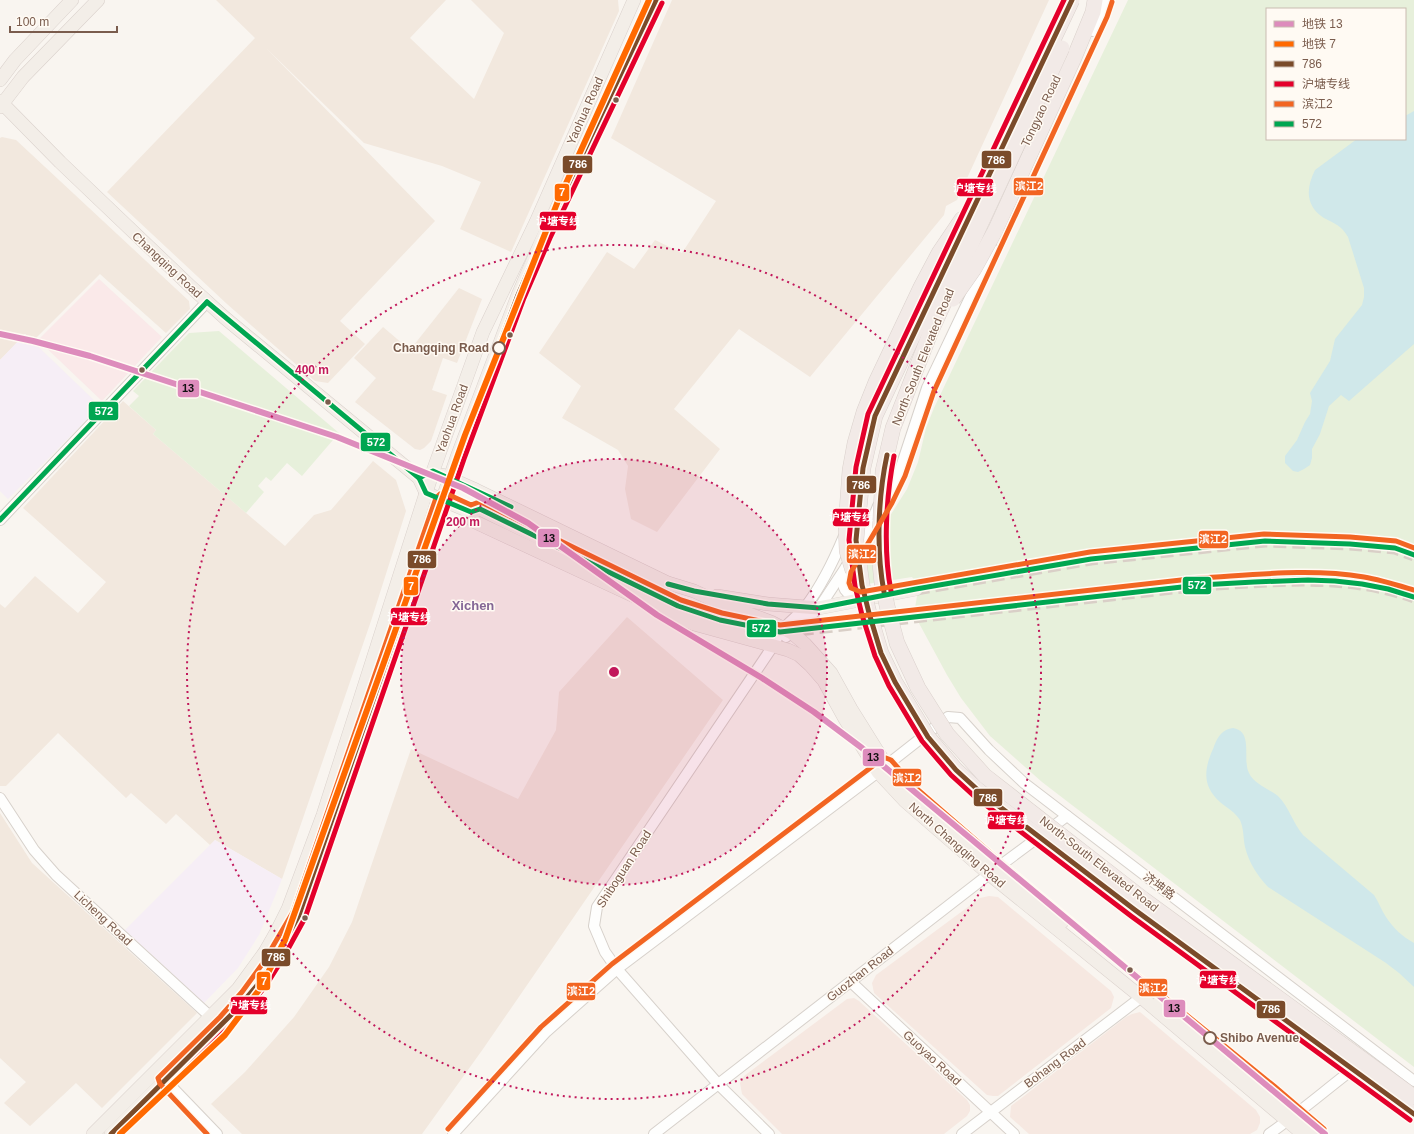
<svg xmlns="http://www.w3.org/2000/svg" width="1414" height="1134" viewBox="0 0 1414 1134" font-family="Helvetica,'Noto Sans SC',sans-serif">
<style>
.residential{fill:#f2e8de}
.commercial{fill:#f6e8e1}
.education{fill:#f6eef6}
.medical{fill:#fae9e9}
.green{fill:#e7f0db;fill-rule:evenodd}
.water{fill:#d0e8ea}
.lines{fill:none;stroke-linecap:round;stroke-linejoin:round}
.major-tunnel{stroke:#d9cfc7;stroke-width:13;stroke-dasharray:13 6;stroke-linecap:butt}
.minor-casing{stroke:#d7d1cb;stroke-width:12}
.major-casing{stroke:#dad1cc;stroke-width:14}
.highway-casing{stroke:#dad1cc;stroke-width:16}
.minor{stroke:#fefefd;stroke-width:10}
.major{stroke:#f3eee8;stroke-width:13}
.highway{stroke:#f2eae7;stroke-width:15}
.highway-bridge-casing{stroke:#dad1cc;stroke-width:16;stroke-linecap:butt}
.highway-bridge{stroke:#f2eae7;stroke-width:15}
.bus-1-casing{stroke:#fffaf3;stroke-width:8}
.bus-2-casing{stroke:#fffaf3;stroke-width:8}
.bus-3-casing{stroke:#fffaf3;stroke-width:8}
.bus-4-casing{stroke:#fffaf3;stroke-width:8}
.bus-1{stroke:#7a4b2a;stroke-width:5}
.bus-2{stroke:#e4002b;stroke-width:5}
.bus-3{stroke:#f26522;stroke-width:5}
.bus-4{stroke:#00a651;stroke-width:5}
.metro-1-casing{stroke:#fffaf3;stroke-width:9}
.metro-2-casing{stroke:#fffaf3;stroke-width:9}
.metro-1{stroke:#dd8cbc;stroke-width:6}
.metro-2{stroke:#ff6900;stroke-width:6}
.ring{fill:none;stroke:#c2185b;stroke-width:2;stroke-dasharray:2 4}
.bus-dot{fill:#7a5c4d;stroke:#fffaf3;stroke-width:1.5}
.stop-dot{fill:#fffaf3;stroke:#7a5c4d;stroke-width:2}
.labels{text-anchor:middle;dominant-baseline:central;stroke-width:3;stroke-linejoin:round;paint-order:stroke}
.street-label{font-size:12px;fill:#7a5c4d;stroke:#fffaf3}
.stop-label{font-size:12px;font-weight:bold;fill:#7a5c4d;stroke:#fffaf3;text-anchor:end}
.neighbourhood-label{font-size:13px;font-weight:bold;fill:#846695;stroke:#fffaf3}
.centre{fill:#c2185b;stroke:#fffaf3;stroke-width:2}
.ring-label{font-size:12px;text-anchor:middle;font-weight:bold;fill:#c2185b;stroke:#fffaf3;stroke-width:3;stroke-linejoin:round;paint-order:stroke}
.line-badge{stroke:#fffaf3;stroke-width:1.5}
.badge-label{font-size:11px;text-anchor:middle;font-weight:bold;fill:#fff}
.pale-badge-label{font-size:11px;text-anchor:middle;font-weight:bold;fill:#111}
</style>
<rect width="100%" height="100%" fill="#f9f5f0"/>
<g class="residential">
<path d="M216 0H446L410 38 474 99 504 33 471 0H618L619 11 511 252 460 229 481 182 442 166 364 143 266 48 435 221 340 321 365 344 328 383 315 381 227 304 107 192 255 38Z"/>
<path d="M672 0H1049L957 200 946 206 944 215 810 377 739 329 674 409 720 449 657 532 631 519 625 489 628 466 618 450 562 418 581 386 539 353 607 252 634 269 655 240 682 253 716 201 611 138Z"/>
<path d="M2 137 16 140 189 301 190 309 166 333 100 274 33 341 25 334 0 360V138Z"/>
<path d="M459 288 482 299 457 363 443 358 432 390 447 395 431 441 424 448 420 450 415 449 355 402 376 378 354 358 383 327 410 350Z"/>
<path d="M123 401 156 430 153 434 285 546 314 515 331 510 373 461 396 480 406 511 371 621 282 879 215 840 210 845 176 814 166 824 131 793 126 798 58 733 6 786H0V604L5 608 35 576 78 613 106 582 23 508Z"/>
<path d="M627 617 723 700 483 1049 422 1134H242L211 1104 245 1072 294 1017 329 967 352 922 411 749 518 799 556 730 559 692Z"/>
<path d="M0 813 32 863 197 1013 102 1108 76 1083 30 1126 4 1103 26 1082 0 1058Z"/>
</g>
<g class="commercial">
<path d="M989 896 998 897 1111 991 1114 997 1111 1008 998 1096H993L987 1095 874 993 872 983 876 975 980 898Z"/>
<path d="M854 998 859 1001 967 1100 970 1105V1111L967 1116 944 1134H782L742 1094 740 1083 744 1076 847 999Z"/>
<path d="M1140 1012 1256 1110 1260 1117V1123L1257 1130 1250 1134H1029L1010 1117 1011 1106 1126 1017 1132 1014Z"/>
</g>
<g class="education">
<path d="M25 334 100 406 8 499 0 491V360Z"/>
<path d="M215 840 282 879 259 935 238 968 204 1003 125 930Z"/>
</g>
<path class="medical" d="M99 279 162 337 102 401 38 340Z"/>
<g class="green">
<path d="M1128 0H1414V1067L1068 802 1042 782 990 736 961 698 947 675 914 614 917 596 915 581 912 577 855 586 853 585 850 581 852 576 907 489 918 462 926 428 934 408ZM1267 9H1405V139H1267Z"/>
<path d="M219 331 339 433 302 476 287 463 271 481 266 477 258 486 264 492 246 513 153 434 156 430 129 406 139 396 133 391 189 333Z"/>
</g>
<g class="water">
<path d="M1414 111V344L1349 401 1341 395 1329 406 1320 434 1312 449V458L1310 465 1304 469 1298 472 1293 471 1285 463V456L1297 440 1305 422 1310 414 1312 401 1310 393 1330 361 1335 339 1362 305 1364 297V288L1348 237C1341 225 1335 224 1324 218 1305 206 1306 188 1315 170L1357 139H1405V116Z"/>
<path d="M1233 728C1254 731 1242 760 1249 773 1254 784 1269 789 1278 796 1289 807 1293 823 1303 835L1374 895C1379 902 1381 910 1386 917 1393 928 1403 937 1414 943V987L1399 973 1386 963 1268 887C1257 875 1249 863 1245 847 1243 838 1244 829 1240 820 1235 812 1227 808 1220 802 1202 786 1204 769 1213 749 1217 739 1220 730 1233 728Z"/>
</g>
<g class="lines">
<g class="major-tunnel">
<path d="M916 589 1091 559 1265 541 1350 544 1395 548 1414 555"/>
<path d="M744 625 780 632 1200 585C1271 581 1346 572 1414 597"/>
</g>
<g class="minor-casing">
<g id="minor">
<path d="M1093 31 1101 14 1105 0"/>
<path d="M1041 111 1064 62"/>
<path d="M883 504 899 473 927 388 993 249"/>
<path d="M0 520 207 302"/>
<path d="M844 573C841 591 845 592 860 599"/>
<path d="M786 637 819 608 844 570 870 526 878 506"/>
<path d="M0 798 34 850 56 875 214 1020"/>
<path d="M851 982 1014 1134"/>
<path d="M165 1080 217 1134"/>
<path d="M453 1134 546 1032 617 969 878 772 948 717 960 718 989 750 1024 783 1414 1081"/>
<path d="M654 1134 997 868 1067 816"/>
<path d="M769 1134 719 1085 617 969 605 952 594 926 597 907 773 646C776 640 779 633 784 628 791 620 800 614 806 606 822 585 834 560 844 536"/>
<path d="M962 1134 1148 992"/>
<path d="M1269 1134C1299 1113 1328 1088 1357 1066"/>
</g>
</g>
<g class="major-casing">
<g id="major">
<path d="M0 80 15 60 72 0"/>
<path d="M0 101 60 162 190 286 225 318 419 478 426 493 471 512 473 521 694 624 788 650 799 655 810 665 824 681 845 719 878 772 905 801 989 874 1141 997 1303 1134"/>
<path d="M0 107 23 77 98 0"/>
<path d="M442 475 476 490 668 583 694 591 722 604 771 622 792 633 805 644 831 673 851 709 886 765 912 794 997 868 1062 922"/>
<path d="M471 512 480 509 678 606 720 620 744 625"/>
<path d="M717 596 768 604 819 608 916 589"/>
<path d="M1160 1001 1270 1091 1319 1134"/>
<path d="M93 1134 238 989 265 952 277 931 288 909 323 815 433 471 483 332 536 222 634 0"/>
<path d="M111 1134 237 1009 259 983 276 957 299 915 457 457 518 295 544 235 656 0"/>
</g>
</g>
<g class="highway-casing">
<g id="highway">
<path d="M995 231 1074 58 1093 12 1095 0"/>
<path d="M846 525 850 470 855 443 864 412 876 382 921 287 939 253 962 219"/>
</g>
</g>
<use href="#minor" class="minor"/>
<use href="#major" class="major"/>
<use href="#highway" class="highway"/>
<g class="highway-bridge-casing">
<g id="highway-bridge">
<path d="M1072 0 875 416 863 468 856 540 862 585 869 613 881 653 895 682 928 737 956 770 979 791 1135 910 1414 1114"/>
<path d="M1062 48 931 331 893 428 883 471 879 554 882 583 888 610 897 643 918 688 947 734 985 776 1143 899 1414 1097"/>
<path d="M953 299 974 269 995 231"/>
<path d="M846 525 847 551 853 571"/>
</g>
</g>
<use href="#highway-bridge" class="highway-bridge"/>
<g class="bus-1-casing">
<g id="bus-1">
<path d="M1072 0 875 416 863 468 856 540 862 585 869 613 881 653 895 682 928 737 956 770 979 791 1135 910 1414 1114"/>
<path d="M884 592C876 550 878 497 887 455"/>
<path d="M111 1134 237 1009 259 983 276 957 299 915 457 457 518 295 544 235 656 0"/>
</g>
</g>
<g class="bus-2-casing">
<g id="bus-2">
<path d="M1064 0 868 414 856 467 849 540 855 586 862 615 875 656 889 686 922 741 951 775 974 796 1131 916 1410 1120"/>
<path d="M891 591C883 550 886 497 894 456"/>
<path d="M121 1134 242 1014 265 987 282 960 305 918 464 459 524 298 550 238 662 3"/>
</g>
</g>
<g class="bus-3-casing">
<g id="bus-3">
<path d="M1112 2 1107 17 934 391 905 476 892 503 851 572 849 583 851 588 861 592 1090 552 1264 534 1350 537 1396 541 1414 548"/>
<path d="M448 1129 541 1027 612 964 882 759 886 758 891 760 917 789 1002 863 1129 969 1152 987 1274 1086 1324 1129"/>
<path d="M207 1134 160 1084 158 1078 220 1017 242 992 263 963 293 912 436 498 440 494 445 493 471 505 479 502 483 503 681 600 722 613 780 625 1199 578C1253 575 1310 568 1364 577 1381 580 1397 585 1414 590"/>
</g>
</g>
<g class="bus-4-casing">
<g id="bus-4">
<path d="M207 302 419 478 426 493 471 512 480 509 678 606 720 620 780 632 1200 585 1254 582 1308 580 1335 581 1362 584 1388 589 1414 597"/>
<path d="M419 478 433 471 511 507"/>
<path d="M0 520 207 302"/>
<path d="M668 584 694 591 768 604 819 608 916 589 1091 559 1265 541 1350 544 1395 548 1414 555"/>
</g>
</g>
<use href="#bus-1" class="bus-1"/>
<use href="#bus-2" class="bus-2"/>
<use href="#bus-3" class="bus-3"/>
<use href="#bus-4" class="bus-4"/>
<g class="metro-1-casing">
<path id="metro-1" d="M0 334 33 341 90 356 337 437 463 488 528 523 657 615 762 678 814 712 862 748 1325 1134"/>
</g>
<g class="metro-2-casing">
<path id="metro-2" d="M120 1134 225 1035 259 990 285 940 465 435 558 201 649 0"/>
</g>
<use href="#metro-1" class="metro-1"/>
<use href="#metro-2" class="metro-2"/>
</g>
<circle cx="614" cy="672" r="213" fill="#c2185b" fill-opacity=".12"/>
<g class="ring">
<circle cx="614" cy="672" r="213"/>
<circle cx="614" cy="672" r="427"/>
</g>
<g class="bus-dot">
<circle cx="616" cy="100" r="3.5"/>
<circle cx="510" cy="335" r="3.5"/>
<circle cx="142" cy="370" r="3.5"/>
<circle cx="328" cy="402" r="3.5"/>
<circle cx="305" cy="918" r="3.5"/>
<circle cx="1130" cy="970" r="3.5"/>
</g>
<g class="stop-dot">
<circle cx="499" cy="348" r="6"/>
<circle cx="1210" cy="1038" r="6"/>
</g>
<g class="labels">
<g class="street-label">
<text transform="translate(585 111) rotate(-66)">Yaohua Road</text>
<text transform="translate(1041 111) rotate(-65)">Tongyao Road</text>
<text transform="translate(167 265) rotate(43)">Changqing Road</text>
<text transform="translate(923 357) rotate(-68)">North-South Elevated Road</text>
<text transform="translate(452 419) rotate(-70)">Yaohua Road</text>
<text transform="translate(957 845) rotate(41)">North Changqing Road</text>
<text transform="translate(1099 864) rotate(38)">North-South Elevated Road</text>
<text transform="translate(624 869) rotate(-57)">Shiboguan Road</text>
<text transform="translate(1159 886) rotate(37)">济坤路</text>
<text transform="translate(103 918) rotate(43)">Licheng Road</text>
<text transform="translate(860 974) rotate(-38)">Guozhan Road</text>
<text transform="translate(932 1058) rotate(43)">Guoyao Road</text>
<text transform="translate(1055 1063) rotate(-37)">Bohang Road</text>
</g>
<g class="stop-label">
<text x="489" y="348">Changqing Road</text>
<text x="1220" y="1038" text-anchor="start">Shibo Avenue</text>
</g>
<g class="neighbourhood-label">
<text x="473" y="605">Xichen</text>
</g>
</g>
<circle cx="614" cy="672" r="6" class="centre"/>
<g class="ring-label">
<text x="312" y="374">400 m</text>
<text x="463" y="526">200 m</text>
</g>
<g class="line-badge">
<rect x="981" y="150" width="31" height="19" rx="4" fill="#7a4b2a"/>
<rect x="562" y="155" width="31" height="19" rx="4" fill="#7a4b2a"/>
<rect x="1013" y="177" width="31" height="19" rx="4" fill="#f26522"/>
<rect x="956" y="178" width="38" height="19" rx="4" fill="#e4002b"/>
<rect x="554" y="183" width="16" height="19" rx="4" fill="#ff6900"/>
<rect x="539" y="211" width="38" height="20" rx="4" fill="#e4002b"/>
<rect x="177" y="379" width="23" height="19" rx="4" fill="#dd8cbc"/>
<rect x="88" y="401" width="31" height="20" rx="4" fill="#00a651"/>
<rect x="360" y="432" width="31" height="20" rx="4" fill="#00a651"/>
<rect x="846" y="475" width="31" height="19" rx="4" fill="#7a4b2a"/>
<rect x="832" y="508" width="38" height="19" rx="4" fill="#e4002b"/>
<rect x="537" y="528" width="23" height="20" rx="4" fill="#dd8cbc"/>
<rect x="1198" y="530" width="31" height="19" rx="4" fill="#f26522"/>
<rect x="846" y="544" width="31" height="20" rx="4" fill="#f26522"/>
<rect x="407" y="550" width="30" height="19" rx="4" fill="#7a4b2a"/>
<rect x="1182" y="576" width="30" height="19" rx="4" fill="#00a651"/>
<rect x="403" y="576" width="16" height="20" rx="4" fill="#ff6900"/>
<rect x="390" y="607" width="38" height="19" rx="4" fill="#e4002b"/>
<rect x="746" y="619" width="31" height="19" rx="4" fill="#00a651"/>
<rect x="862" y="748" width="23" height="19" rx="4" fill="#dd8cbc"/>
<rect x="892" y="768" width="30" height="19" rx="4" fill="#f26522"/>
<rect x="973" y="788" width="30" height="19" rx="4" fill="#7a4b2a"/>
<rect x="987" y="811" width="38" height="19" rx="4" fill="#e4002b"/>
<rect x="261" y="948" width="30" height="19" rx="4" fill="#7a4b2a"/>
<rect x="1199" y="970" width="38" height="19" rx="4" fill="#e4002b"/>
<rect x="256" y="971" width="15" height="20" rx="4" fill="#ff6900"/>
<rect x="1138" y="978" width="30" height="19" rx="4" fill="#f26522"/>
<rect x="566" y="982" width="30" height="19" rx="4" fill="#f26522"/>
<rect x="230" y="996" width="38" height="19" rx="4" fill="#e4002b"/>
<rect x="1163" y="999" width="23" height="19" rx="4" fill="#dd8cbc"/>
<rect x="1256" y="1000" width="30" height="19" rx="4" fill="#7a4b2a"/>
</g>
<g class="badge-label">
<text x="996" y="164">786</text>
<text x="578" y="168">786</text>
<text x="1029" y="190">滨江2</text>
<text x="975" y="192">沪塘专线</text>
<text x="562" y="196">7</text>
<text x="558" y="225">沪塘专线</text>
<text x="104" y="415">572</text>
<text x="376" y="446">572</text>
<text x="861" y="489">786</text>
<text x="851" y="521">沪塘专线</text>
<text x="1213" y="543">滨江2</text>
<text x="862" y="558">滨江2</text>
<text x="422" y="563">786</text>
<text x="1197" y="589">572</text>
<text x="411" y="590">7</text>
<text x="409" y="621">沪塘专线</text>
<text x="761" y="632">572</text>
<text x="907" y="782">滨江2</text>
<text x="988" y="802">786</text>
<text x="1006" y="824">沪塘专线</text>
<text x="276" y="961">786</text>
<text x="1218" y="984">沪塘专线</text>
<text x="264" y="985">7</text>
<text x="1153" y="992">滨江2</text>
<text x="581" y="995">滨江2</text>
<text x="249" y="1009">沪塘专线</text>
<text x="1271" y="1013">786</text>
</g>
<g class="pale-badge-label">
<text x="188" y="392">13</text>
<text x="549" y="542">13</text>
<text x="873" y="761">13</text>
<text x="1174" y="1012">13</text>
</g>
<rect x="1266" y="8" width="140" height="132" fill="#fffaf3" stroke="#cabbb1"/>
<rect x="1274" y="21" width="20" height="6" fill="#dd8cbc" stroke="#cabbb1"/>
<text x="1302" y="28" font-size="12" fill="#7a5c4d">地铁 13</text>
<rect x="1274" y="41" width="20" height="6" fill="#ff6900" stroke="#cabbb1"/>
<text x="1302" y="48" font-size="12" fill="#7a5c4d">地铁 7</text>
<rect x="1274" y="61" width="20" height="6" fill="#7a4b2a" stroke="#cabbb1"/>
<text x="1302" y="68" font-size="12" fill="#7a5c4d">786</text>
<rect x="1274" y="81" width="20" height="6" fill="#e4002b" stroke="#cabbb1"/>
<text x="1302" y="88" font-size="12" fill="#7a5c4d">沪塘专线</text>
<rect x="1274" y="101" width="20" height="6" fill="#f26522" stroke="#cabbb1"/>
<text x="1302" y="108" font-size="12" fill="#7a5c4d">滨江2</text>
<rect x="1274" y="121" width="20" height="6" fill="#00a651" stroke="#cabbb1"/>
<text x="1302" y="128" font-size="12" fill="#7a5c4d">572</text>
<path d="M10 26v6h107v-6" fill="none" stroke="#7a5c4d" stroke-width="2"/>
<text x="16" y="26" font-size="12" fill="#7a5c4d" stroke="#fffaf3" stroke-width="3" paint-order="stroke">100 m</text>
</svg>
